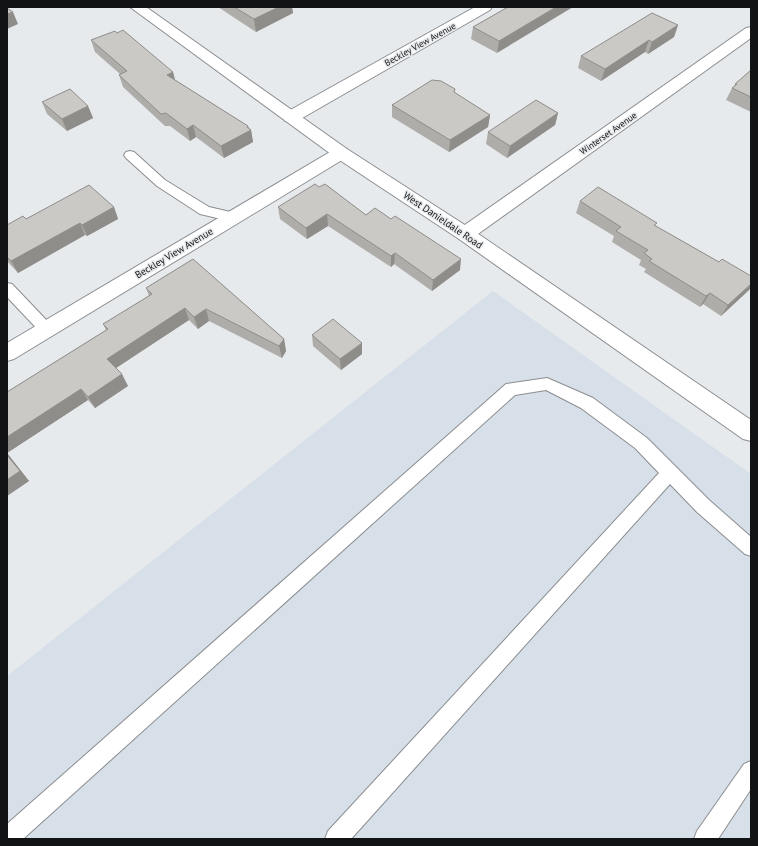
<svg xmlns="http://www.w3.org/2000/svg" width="758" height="846" viewBox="0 0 758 846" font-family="'PT Sans',sans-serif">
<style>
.built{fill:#d7dfe9}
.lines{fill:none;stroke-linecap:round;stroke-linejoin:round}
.service-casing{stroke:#8b8d90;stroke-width:2}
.minor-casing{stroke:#8b8d90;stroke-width:2}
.tertiary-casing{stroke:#8b8d90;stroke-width:2}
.service{fill:#fff;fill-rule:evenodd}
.minor{fill:#fff;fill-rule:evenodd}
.tertiary{fill:#fff;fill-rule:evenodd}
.wall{fill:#afada9}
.shaded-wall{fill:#8e8d8a}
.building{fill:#cbc9c5;stroke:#8e8d8a}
.labels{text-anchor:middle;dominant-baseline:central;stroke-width:3;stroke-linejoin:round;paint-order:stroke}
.far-street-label{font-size:9px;fill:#121314;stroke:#e7eaed}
.street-label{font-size:10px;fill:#121314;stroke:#e7eaed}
</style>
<rect width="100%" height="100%" fill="#e7eaed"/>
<path class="built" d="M493 291 751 474V839H7V676Z"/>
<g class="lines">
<g class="service-casing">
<g id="service">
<path d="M130 151 134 152 165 180 209 207 239 214 241 217 239 220 234 222 200 214 157 186 126 158 124 155 126 152Z"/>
<path d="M7 283 12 284 52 326 54 330 52 334 47 336 42 334 7 297Z"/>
<path d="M547 378 593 398 647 438 709 500 751 537V556L745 554 697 512 670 484 351 839H325L328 831 659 473 635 448 581 408 546 390 515 395 23 839H7V824L506 384Z"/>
<path d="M751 761V789L718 839H694L697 831 744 764Z"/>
</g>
</g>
<g class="minor-casing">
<g id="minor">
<path d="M475 7H492L490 10 297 121 291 122 285 121 283 117 285 113Z"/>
<path d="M751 27V38L471 239 465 240 459 239 456 234 459 229 746 28Z"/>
<path d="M341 148 347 149 349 153 347 157 14 359 7 361V343L335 149Z"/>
</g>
</g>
<g class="tertiary-casing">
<path id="tertiary" d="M130 7H146L347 149 471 229 751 420V441L743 439 459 239 335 157Z"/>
</g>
<use href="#service" class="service"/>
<use href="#minor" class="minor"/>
<use href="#tertiary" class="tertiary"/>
</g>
<g class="wall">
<path d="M218 7H292L293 13 256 32Z"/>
<path d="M508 7 497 53 471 39 473 27Z"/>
<path d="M678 25 674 37 648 54 645 52 601 81 578 68 581 56Z"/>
<path d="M91 40 173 72 175 80 248 126 249 128 251 130 253 142 224 158 196 137 190 141 170 126H165L123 87 119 75 120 74 95 52Z"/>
<path d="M751 70V112L726 100 732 88 734 87 735 84Z"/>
<path d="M455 89V93L490 115 488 127 449 152 392 117V105Z"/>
<path d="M42 102 88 106 93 118 67 131 47 114Z"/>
<path d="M558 113 555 125 507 158 486 144 488 132Z"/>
<path d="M319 187 366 215 460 270 432 291 394 264 391 267 328 226 307 239 280 219 278 207Z"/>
<path d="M580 201 656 226 719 262 751 276V287L749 290 721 316 703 304 700 307 644 272 646 269 639 265 641 260 612 242 614 236 576 213Z"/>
<path d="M114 207 118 219 87 236 85 235 18 273 7 261V225L26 219Z"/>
<path d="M193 259 284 339 286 351 282 358 209 321 198 329 189 320 116 368 128 386 95 408 88 400 7 453 29 481 7 496V392L106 330 103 324 149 296 146 288Z"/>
<path d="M312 335 362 354 341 370 313 346Z"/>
</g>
<g class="shaded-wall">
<path d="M279 7H292L293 13 256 32 254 19Z"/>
<path d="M556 7H573L497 53 499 41Z"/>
<path d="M13 12 18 24 7 29V14Z"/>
<path d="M678 25 674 37 648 54 652 42Z"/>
<path d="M649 40 645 52 601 81 605 69Z"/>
<path d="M173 72 176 84 167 75Z"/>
<path d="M88 106 93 118 67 131 62 119Z"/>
<path d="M558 113 555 125 507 158 510 146Z"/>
<path d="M490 115 488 127 449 152 450 140Z"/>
<path d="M193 125 196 137 190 141 187 129Z"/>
<path d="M248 126 249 131 251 130 253 142 224 158 221 146Z"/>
<path d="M114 207 118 219 87 236 82 225Z"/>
<path d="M327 214 328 226 307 239 306 228Z"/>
<path d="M80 223 85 235 18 273 11 261Z"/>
<path d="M395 253 394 264 391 267V256Z"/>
<path d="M461 259 460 270 432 291 433 280Z"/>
<path d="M751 284V287L749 290 721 316 728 305Z"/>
<path d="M710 293 703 304 700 307 706 296Z"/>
<path d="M185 308 189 320 113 370 107 359Z"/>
<path d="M206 309 209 321 198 329 194 317Z"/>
<path d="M284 339 286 351 282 358 279 346Z"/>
<path d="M362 343V354L341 370 340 359Z"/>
<path d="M122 374 128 386 95 408 88 397Z"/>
<path d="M81 389 88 400 7 453 29 481 7 496V437Z"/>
</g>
<g class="building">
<path d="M234 7H279L254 19Z"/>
<path d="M508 7H556L499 41 473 27Z"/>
<path d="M7 8 13 12 7 14Z"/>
<path d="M652 13 678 25 652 42 649 40 605 69 581 56Z"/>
<path d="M123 30 173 72 167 75 248 126 247 127 251 130 221 146 193 125 187 129 166 113 161 114 119 75 127 71 91 40 115 31 117 33Z"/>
<path d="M751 70V97L732 88 737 84H735Z"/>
<path d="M432 80 441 81 455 89 454 92 490 115 450 140 392 105Z"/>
<path d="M70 89 88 106 62 119 42 102Z"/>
<path d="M536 100 558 113 510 146 488 132Z"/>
<path d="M315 184 319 187 325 184 366 215 375 208 391 219 395 216 461 259 433 280 395 253 391 256 327 214 306 228 278 207Z"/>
<path d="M89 185 114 207 82 225 80 223 11 261 7 257V225L23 216 26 219Z"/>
<path d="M598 187 657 223 654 225 719 262 722 259 751 276V284L728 305 710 293 706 296 649 261 652 259 644 253 648 250 616 231 621 227 580 201Z"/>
<path d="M193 259 284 339 279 346 206 309 194 317 185 308 107 359 122 374 88 397 81 389 7 437V392L108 329 103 324 152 294 146 288Z"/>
<path d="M333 319 362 343 340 359 312 335Z"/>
<path d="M7 455 20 471 7 480Z"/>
</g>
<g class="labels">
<g class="far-street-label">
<text transform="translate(420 44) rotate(-29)">Beckley View Avenue</text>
<text transform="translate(608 133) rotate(-35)">Winterset Avenue</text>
</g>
<g class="street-label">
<text transform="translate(443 220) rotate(34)">West Danieldale Road</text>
<text transform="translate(174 253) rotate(-31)">Beckley View Avenue</text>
</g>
</g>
<rect width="758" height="846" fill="none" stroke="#121314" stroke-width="16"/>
</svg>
